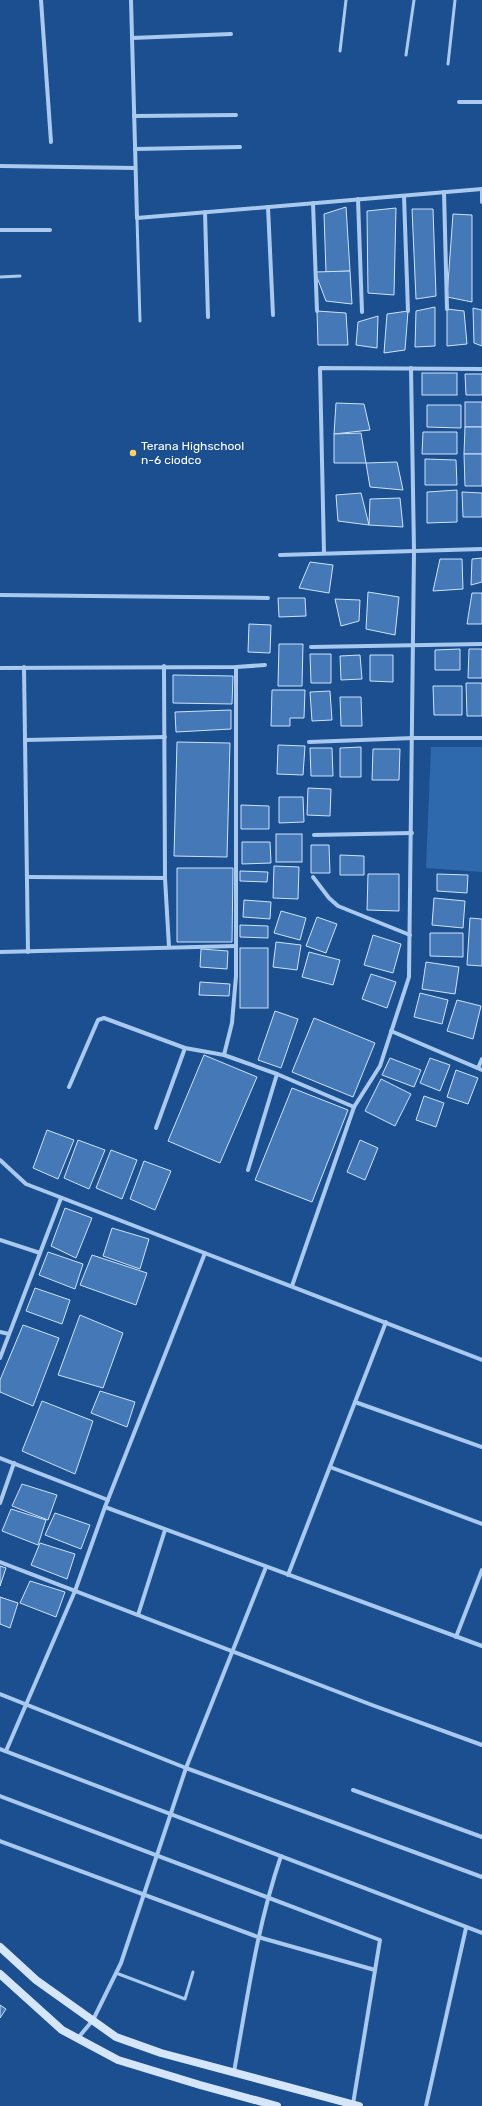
<svg xmlns="http://www.w3.org/2000/svg" width="482" height="2106" viewBox="0 0 482 2106" font-family="Rubik,sans-serif">
<style>
.green{fill:#2e69ad}
.building{fill:#4478b7;stroke:#cfe3fa}
.lines{fill:none;stroke-linecap:round;stroke-linejoin:round}
.lane{stroke:#a9c9ee;stroke-width:3}
.street{stroke:#a9c9ee;stroke-width:4}
.secondary{stroke:#d6e6fa;stroke-width:8}
.poi-dot{fill:#ffd166;stroke:#1b4f8f;stroke-width:1.5}
.labels{text-anchor:middle;dominant-baseline:central;stroke-width:3;stroke-linejoin:round;paint-order:stroke}
.poi-label{font-size:12px;fill:#fff;stroke:#1b4f8f;text-anchor:start}
</style>
<rect width="100%" height="100%" fill="#1b4f8f"/>
<path class="green" d="M431 747H482V872L426 868Z"/>
<g class="building">
<path d="M346 207 350 271 326 272 324 214Z"/>
<path d="M396 208 394 295 368 293 367 211Z"/>
<path d="M412 209H433L436 296 416 299Z"/>
<path d="M453 214 472 215V302L447 297Z"/>
<path d="M350 271 352 304 326 301 315 272Z"/>
<path d="M435 307V346L415 347 416 311Z"/>
<path d="M473 308 482 310V346L474 343Z"/>
<path d="M447 309 464 311 467 344 447 346Z"/>
<path d="M317 311 346 313 348 345H318Z"/>
<path d="M408 311 405 350 384 353 387 314Z"/>
<path d="M378 316 377 348 356 345 358 322Z"/>
<rect x="422" y="373" width="35" height="22"/>
<path d="M465 374H482V395H466Z"/>
<rect x="465" y="402" width="17" height="25"/>
<path d="M336 403 364 404 370 430 334 434Z"/>
<path d="M427 405H461V428L427 427Z"/>
<path d="M465 427H482V454H464Z"/>
<path d="M423 432H457V454H422Z"/>
<path d="M361 433 366 463H334V434Z"/>
<path d="M464 454H482V486H465Z"/>
<path d="M425 459 456 460 457 485H425Z"/>
<path d="M397 462 403 490 370 487 366 463Z"/>
<path d="M457 490V522L427 523V492Z"/>
<path d="M462 492 482 493V517H463Z"/>
<path d="M361 493 369 525 338 521 336 495Z"/>
<path d="M400 498 403 527 369 525 370 499Z"/>
<path d="M482 558V582L471 585 472 559Z"/>
<path d="M440 559H462L463 589 433 591Z"/>
<path d="M310 562 333 565 329 593 299 588Z"/>
<path d="M368 592 399 597 395 635 366 629Z"/>
<path d="M472 593H482V624H467Z"/>
<path d="M278 598H305L306 616 279 617Z"/>
<path d="M335 599 360 600 359 621 341 626Z"/>
<path d="M249 624 271 625 270 653 248 652Z"/>
<path d="M279 644H303L302 686H278Z"/>
<path d="M460 649V670H435V650Z"/>
<path d="M469 649H482V678H468Z"/>
<path d="M310 654H331V683H311Z"/>
<path d="M360 655 362 679 341 680 340 656Z"/>
<path d="M370 655H393V682L370 681Z"/>
<path d="M173 675 233 676 232 704 173 703Z"/>
<path d="M466 683H482V716H467Z"/>
<path d="M433 686H462V715H434Z"/>
<path d="M272 690H305L304 718H290V726H271Z"/>
<path d="M330 691 332 720 312 721 310 692Z"/>
<path d="M340 697H361L362 726H341Z"/>
<path d="M231 710V729L176 732 175 712Z"/>
<path d="M177 742 230 743 227 857 174 856Z"/>
<path d="M278 745 305 746 303 775 277 774Z"/>
<path d="M361 747V777H340V748Z"/>
<path d="M310 748H332L333 776H311Z"/>
<path d="M373 749H400L399 780H372Z"/>
<path d="M308 788 331 789 330 816 307 815Z"/>
<path d="M279 797H303L304 822 279 823Z"/>
<path d="M241 805 269 806V829H241Z"/>
<rect x="276" y="834" width="26" height="28"/>
<path d="M242 842H270L271 863 242 864Z"/>
<path d="M311 845H329L330 873H311Z"/>
<path d="M340 855 364 856V875H340Z"/>
<path d="M274 866 299 867 298 899 273 898Z"/>
<path d="M177 868H233L232 942H177Z"/>
<path d="M240 871 268 872 267 882 240 881Z"/>
<path d="M368 874H399V911L367 910Z"/>
<path d="M437 874 468 875 467 893 437 891Z"/>
<path d="M434 898 465 901 463 928 432 925Z"/>
<path d="M244 900 271 902 270 919 243 917Z"/>
<path d="M281 911 306 918 300 940 274 933Z"/>
<path d="M317 917 337 924 326 953 306 946Z"/>
<path d="M470 918 482 919V966L467 965Z"/>
<path d="M240 925 268 926V938L240 937Z"/>
<path d="M430 933H463V957L430 956Z"/>
<path d="M373 935 401 944 393 973 364 965Z"/>
<path d="M276 942 301 945 297 970 273 967Z"/>
<rect x="240" y="948" width="28" height="60"/>
<path d="M201 949 228 951 227 969 200 967Z"/>
<path d="M309 952 340 960 333 985 302 977Z"/>
<path d="M426 962 459 967 455 994 422 989Z"/>
<path d="M371 974 396 982 387 1008 362 999Z"/>
<path d="M200 982 230 984 229 996 199 995Z"/>
<path d="M420 993 448 1000 442 1024 414 1017Z"/>
<path d="M457 1000 481 1006 473 1039 447 1031Z"/>
<path d="M275 1011 298 1019 281 1068 258 1060Z"/>
<path d="M314 1018 375 1043 353 1097 292 1072Z"/>
<path d="M204 1055 257 1077 220 1163 168 1141Z"/>
<path d="M390 1058 421 1070 414 1087 382 1075Z"/>
<path d="M430 1058 450 1065 440 1091 420 1083Z"/>
<path d="M456 1070 478 1078 468 1104 447 1097Z"/>
<path d="M381 1079 411 1094 395 1126 365 1111Z"/>
<path d="M292 1088 348 1110 312 1202 255 1180Z"/>
<path d="M424 1096 444 1103 436 1127 416 1120Z"/>
<path d="M47 1130 74 1140 58 1179 33 1168Z"/>
<path d="M78 1140 105 1150 89 1189 64 1178Z"/>
<path d="M360 1140 378 1148 365 1180 347 1172Z"/>
<path d="M111 1150 137 1160 122 1199 96 1188Z"/>
<path d="M144 1161 171 1171 155 1210 130 1199Z"/>
<path d="M65 1208 92 1218 76 1258 51 1246Z"/>
<path d="M112 1228 149 1239 140 1269 103 1256Z"/>
<path d="M48 1252 83 1264 75 1289 39 1275Z"/>
<path d="M92 1255 147 1273 136 1305 80 1285Z"/>
<path d="M35 1288 70 1300 62 1324 26 1311Z"/>
<path d="M80 1315 123 1333 103 1388 58 1375Z"/>
<path d="M23 1325 59 1338 33 1406 0 1392V1380Z"/>
<path d="M100 1391 135 1402 127 1427 91 1413Z"/>
<path d="M42 1401 93 1421 75 1474 22 1451Z"/>
<path d="M22 1484 57 1495 48 1520 12 1506Z"/>
<path d="M11 1509 46 1520 38 1545 2 1531Z"/>
<path d="M55 1513 90 1525 81 1549 45 1535Z"/>
<path d="M40 1543 75 1554 67 1579 31 1565Z"/>
<path d="M0 1566 6 1568 0 1586Z"/>
<path d="M30 1581 65 1592 56 1617 20 1603Z"/>
<path d="M0 1597 18 1603 10 1628 0 1624Z"/>
<path d="M0 2005 6 2009 0 2018Z"/>
</g>
<g class="lines">
<g class="lane">
<path d="M340 51 346 0"/>
<path d="M406 55 414 0"/>
<path d="M448 64 455 0"/>
<path d="M137 218 140 321"/>
<path d="M0 277 20 276"/>
<path d="M116 1973 185 1999 193 1972"/>
</g>
<g class="street">
<path d="M41 0 51 142"/>
<path d="M131 0 137 218 482 189"/>
<path d="M132 38 231 34"/>
<path d="M459 102H482"/>
<path d="M134 116 236 115"/>
<path d="M135 149 240 147"/>
<path d="M0 166 135 168"/>
<path d="M482 189V202"/>
<path d="M444 192 447 309"/>
<path d="M404 196 408 311"/>
<path d="M358 199 362 312"/>
<path d="M313 203 317 311"/>
<path d="M268 207 273 315"/>
<path d="M205 212 208 317"/>
<path d="M0 230H50"/>
<path d="M324 553 320 368 482 369"/>
<path d="M280 555 482 549"/>
<path d="M0 595 268 598"/>
<path d="M311 647 482 644"/>
<path d="M164 666 165 878 169 947"/>
<path d="M24 667 28 952"/>
<path d="M0 668 236 667 265 665"/>
<path d="M25 740 165 737"/>
<path d="M309 742 413 738H482"/>
<path d="M314 835 412 833"/>
<path d="M28 877 165 878"/>
<path d="M313 877 329 898 338 906 410 935"/>
<path d="M0 952 236 946"/>
<path d="M391 1031 482 1070"/>
<path d="M224 1055 232 1023 236 976V667"/>
<path d="M478 1068 482 1059"/>
<path d="M69 1087 98 1020 104 1018 185 1048 224 1055 277 1074 354 1107"/>
<path d="M156 1128 185 1048"/>
<path d="M0 1160 26 1184 482 1360"/>
<path d="M248 1170 277 1074"/>
<path d="M0 1240 40 1253"/>
<path d="M292 1286 354 1107 380 1066 409 977 414 551 411 368"/>
<path d="M0 1332 9 1334"/>
<path d="M0 1358 61 1198"/>
<path d="M355 1402 482 1447"/>
<path d="M0 1458 108 1500"/>
<path d="M330 1467 482 1524"/>
<path d="M0 1503 14 1463"/>
<path d="M105 1507 482 1646"/>
<path d="M0 1562 372 1705 482 1745"/>
<path d="M288 1575 386 1322"/>
<path d="M138 1615 165 1530"/>
<path d="M456 1637 482 1570"/>
<path d="M0 1694 186 1768 482 1877"/>
<path d="M0 1749 482 1933"/>
<path d="M6 1751 75 1591 105 1507 205 1253"/>
<path d="M353 1790 482 1837"/>
<path d="M0 1796 380 1940 353 2104"/>
<path d="M0 1841 258 1937 375 1970"/>
<path d="M78 2038 93 2020 121 1963 186 1768 266 1567"/>
<path d="M234 2072C247 2000 257 1926 281 1856"/>
<path d="M426 2106 466 1928"/>
</g>
<g class="secondary">
<path d="M0 1947 36 1980 116 2037 161 2053 359 2106"/>
<path d="M0 1974 62 2030 118 2060 200 2085 277 2106"/>
</g>
</g>
<circle class="poi-dot" cx="133" cy="453" r="4"/>
<g class="labels">
<g class="poi-label">
<text x="141" y="446">Terana Highschool<tspan x="141" dy="14">n-6 ciodco</tspan></text>
</g>
</g>
</svg>
